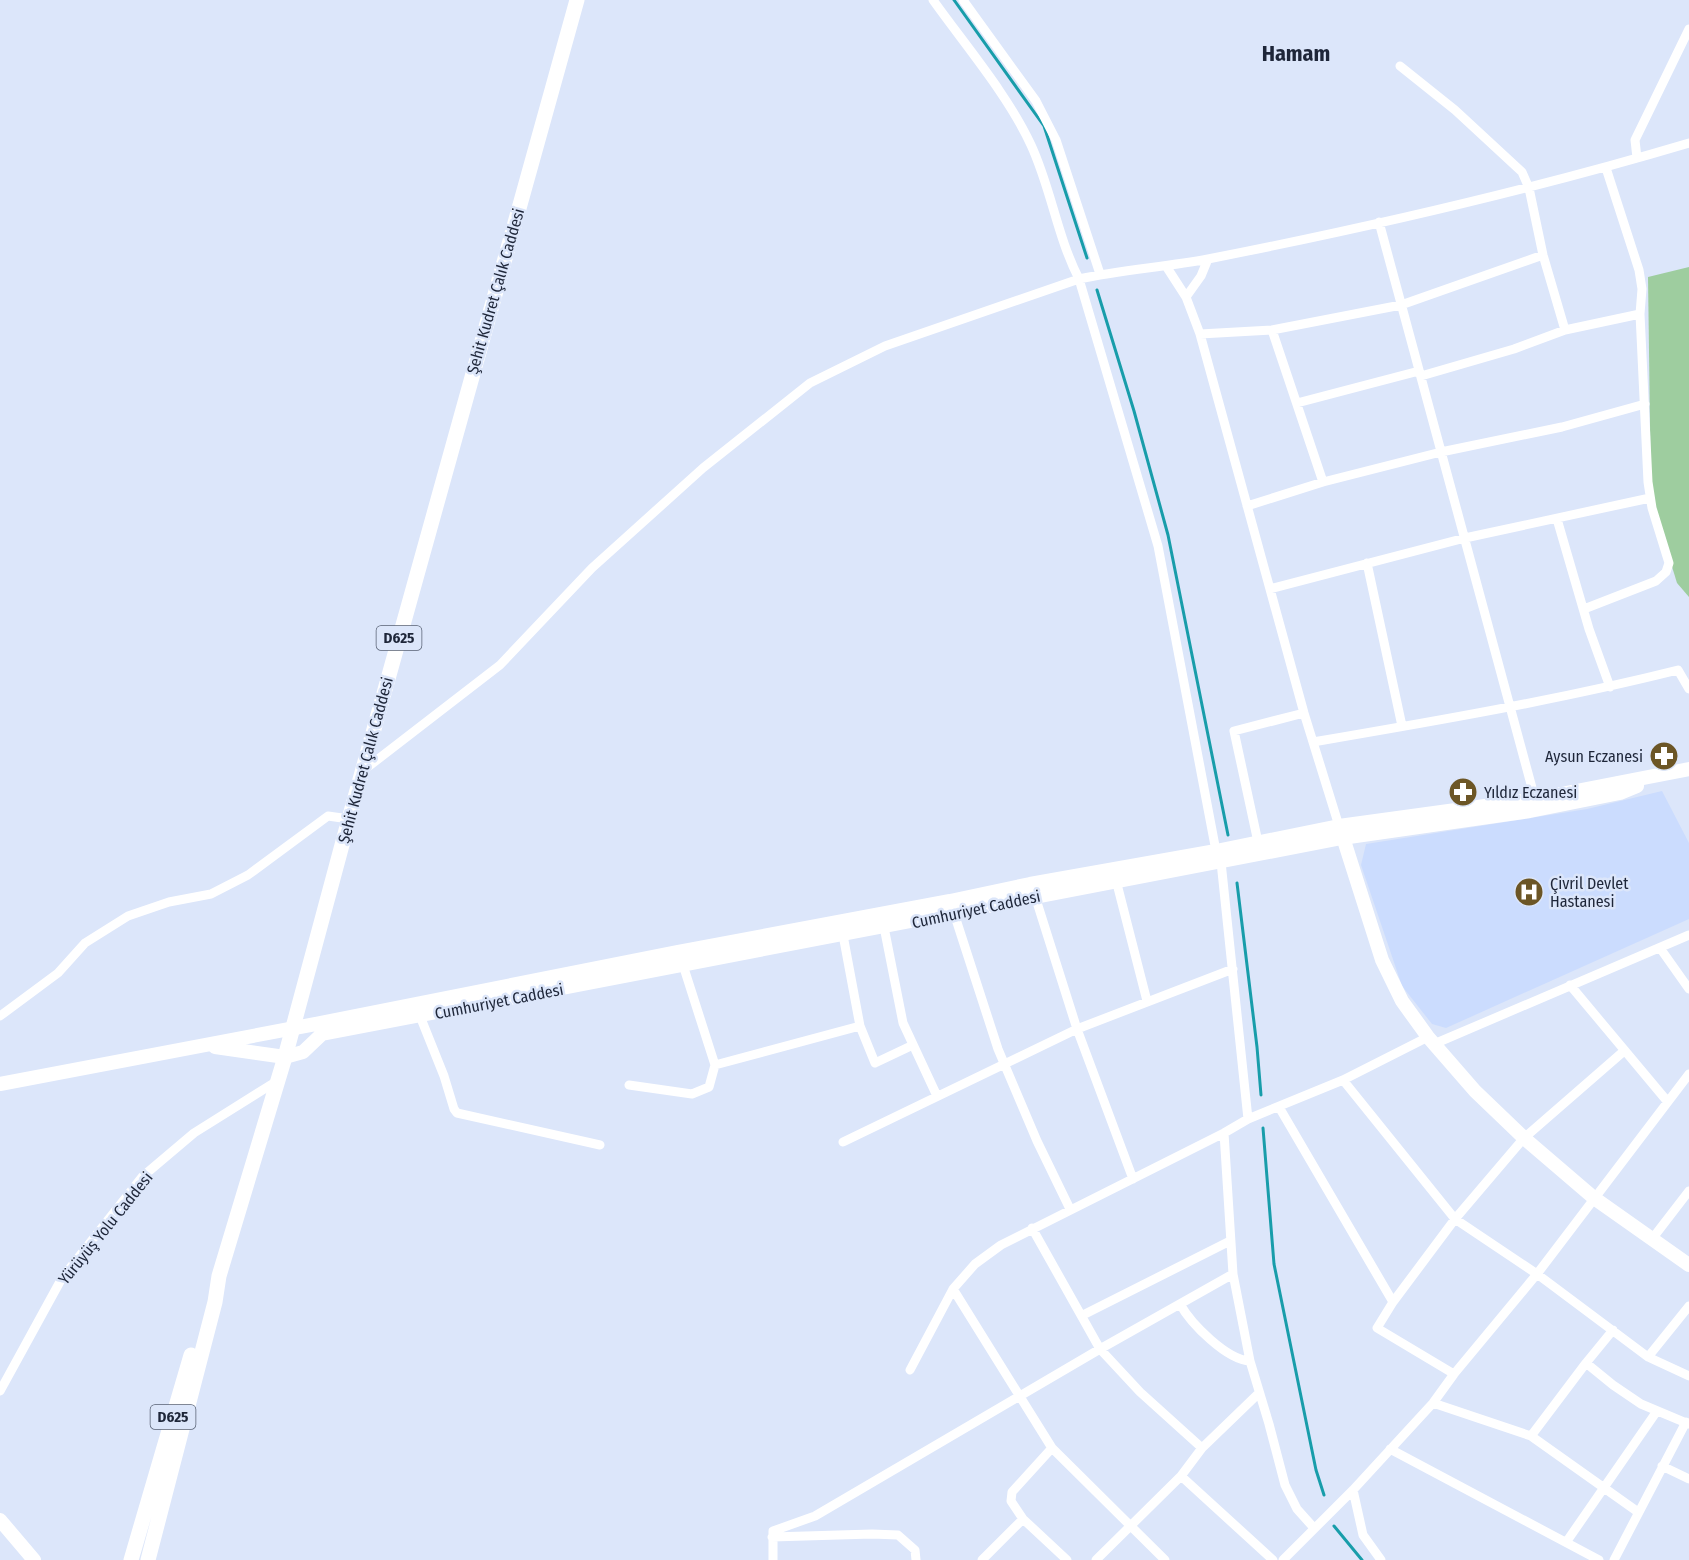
<svg xmlns="http://www.w3.org/2000/svg" width="1689" height="1560" viewBox="0 0 1689 1560" font-family="'Fira Sans Condensed',sans-serif">
  <rect width="100%" height="100%" fill="#dce6fa"/>
  <!-- built -->
  <path fill="#cbdcfe" d="M 1662,791 L 1689,843 L 1689,919 L 1446,1028 L 1432,1024 L 1402,986 L 1361,865 L 1366,844 L 1587,809 Z"/>
  <!-- green -->
  <path fill="#9ecd9f" d="M 1689,267 L 1689,597 L 1677,583 L 1651,498 L 1648,277 Z"/>
  <g fill="none" stroke-linecap="round" stroke-linejoin="round">
    <!-- stream -->
    <path stroke="#189daa" stroke-width="3" d="M 954,0 L 1044,126 L 1087,258
      M 1097,290 L 1134,411 L 1168,535 L 1228,835
      M 1237,883 L 1257,1047 L 1261,1095
      M 1263,1128 L 1274,1264 L 1316,1470 L 1324,1495
      M 1334,1526 L 1362,1560"/>
    <!-- street -->
    <path stroke="#fff" stroke-width="9" d="M 963,0 L 1036,101 L 1056,140 L 1100,274
      M 1400,66 L 1455,110 L 1522,172 L 1529,188 L 1543,255 L 1565,330
      M 1637,158 L 1635,140 L 1689,29
      M 1379,222 L 1535,799
      M 1166,266 L 1186,297 L 1200,334 L 1304,713 L 1339,826
      M 1186,297 L 1201,276 L 1208,259
      M 1272,330 L 1323,482
      M 1200,334 L 1272,330 L 1401,305 L 1543,255
      M 1421,376 L 1514,349 L 1565,330 L 1640,314
      M 1297,403 L 1419,371
      M 1247,506 L 1323,482 L 1441,452 L 1562,427 L 1645,404
      M 1557,519 L 1589,629 L 1610,687
      M 1367,563 L 1402,726
      M 1270,589 L 1465,538 L 1650,498
      M 1584,609 L 1656,581 L 1666,572 L 1669,563 L 1652,508 L 1648,482 L 1640,314 L 1642,289 L 1639,270 L 1606,168
      M 1313,742 C 1436,721 1558,700 1678,670 L 1689,689
      M 364,770 L 500,665 L 592,568 L 703,468 L 810,383 L 885,346 L 1079,279 C 1057,236 1051,188 1031,145 C 1008,95 965,45 933,0
      M 1258,842 L 1234,731 L 1304,713
      M 1216,851 L 1158,546 L 1079,279 C 1121,270 1165,267 1208,259 C 1370,227 1531,190 1689,143
      M 1221,862 L 1248,1119
      M 1116,880 L 1147,1001
      M 1035,896 L 1077,1029 L 1133,1179
      M 952,907 L 998,1049 L 1037,1141 L 1070,1209
      M 884,927 L 903,1023 L 937,1096
      M 843,935 L 860,1026 L 875,1063 L 913,1045
      M 1660,948 L 1689,989
      M 1570,985 L 1667,1101
      M 0,1016 L 58,973 L 85,943 L 128,916 L 169,902 L 211,894 L 248,875 L 328,816 L 349,819
      M 420,1016 L 444,1076 L 454,1109 L 457,1113 L 600,1145
      M 1434,1044 L 1689,935
      M 715,1065 L 860,1026
      M 1343,1080 L 1455,1219 L 1537,1274 L 1648,1357 L 1689,1376
      M 629,1085 L 692,1094 L 709,1087 L 715,1065 L 683,965
      M 1279,1107 L 1393,1302
      M 1224,1133 L 1233,1274 L 1250,1361 L 1269,1424 L 1285,1485 L 1297,1509 L 1314,1528
      M 843,1142 L 1077,1029 L 1233,969
      M 1032,1228 L 1100,1349 L 1140,1392 L 1202,1448
      M 1652,1239 L 1689,1191
      M 1180,1304 C 1191,1324 1227,1360 1250,1361
      M 1083,1315 L 1230,1241
      M 1648,1357 L 1689,1306
      M 1586,1363 L 1613,1385 L 1641,1404 L 1689,1424
      M 910,1370 L 953,1289
      M 1454,1374 L 1377,1328 L 1393,1302 L 1455,1219 L 1524,1138 L 1624,1051
      M 0,1391 L 62,1278 L 142,1177 L 194,1133 L 277,1081
      M 1433,1403 L 1531,1436 L 1638,1512
      M 1531,1436 L 1586,1363 L 1613,1330
      M 1052,1448 L 1012,1492 L 1011,1501 L 1023,1519 L 1067,1560
      M 1390,1449 L 1599,1560
      M 1662,1466 L 1689,1479
      M 1181,1476 L 1273,1560
      M 1353,1490 L 1363,1535 L 1381,1560
      M 772,1537 L 872,1534 L 898,1535 L 915,1550 L 916,1560
      M 1567,1541 L 1657,1411
      M 773,1560 L 773,1531 L 815,1516 L 1100,1349 L 1233,1274
      M 982,1560 L 1023,1519
      M 1096,1560 L 1181,1476 L 1202,1448 L 1259,1393
      M 1165,1560 L 1052,1448 L 953,1289 L 975,1264 L 1001,1245 L 1224,1133 L 1248,1119 L 1343,1080 L 1428,1037
      M 1283,1560 L 1353,1490 L 1433,1403 L 1454,1374 L 1537,1274 L 1689,1074
      M 1614,1560 L 1686,1422"/>
    <!-- secondary -->
    <path stroke="#fff" stroke-width="14" d="M 1341,831 L 1382,960 L 1402,1001 L 1428,1037 L 1475,1091 L 1524,1138 L 1594,1198 L 1689,1265
      M 215,1047 L 285,1057 L 303,1052 L 322,1034 L 1342,838 L 1530,811 L 1620,793 L 1637,786
      M 0,1084 L 321,1023 L 677,952 L 950,901 L 1030,884 L 1216,851 L 1339,826 L 1535,799 L 1689,769
      M 0,1520 L 34,1560"/>
    <!-- primary -->
    <path stroke="#fff" stroke-width="15" d="M 131,1560 L 191,1355
      M 148,1560 L 215,1302 L 219,1276 L 285,1057 L 349,819 L 577,0"/>
  </g>
  <!-- icons -->
  <defs>
    <g id="pharmacy-disc" transform="scale(1.5)"><circle r="9.5" fill="#6c5626" stroke="#dce6fa"/><path d="M-2-6h4v4h4v4h-4v4h-4v-4h-4v-4h4Z" fill="#fff"/></g>
    <g id="hospital-disc" transform="scale(1.5)"><circle r="9.5" fill="#6c5626" stroke="#dce6fa"/><path d="M-5-5h3v3.5h4V-5h3V5h-3V1.5h-4V5h-3Z" fill="#fff"/></g>
  </defs>
  <g fill-rule="evenodd">
    <use href="#pharmacy-disc" x="1664" y="756"/>
    <use href="#pharmacy-disc" x="1463" y="792"/>
    <use href="#hospital-disc" x="1529" y="892"/>
  </g>
  <g text-anchor="middle" stroke-width="5" stroke-linejoin="round" paint-order="stroke">
    <!-- shield labels -->
    <g fill="#dce6fa" stroke="#576073" stroke-width="1.5">
      <rect x="376.5" y="626" width="45" height="24" rx="4.5"/>
      <rect x="150.5" y="1405" width="45" height="24" rx="4.5"/>
    </g>
    <g font-size="15" font-weight="bold" fill="#1e2639">
      <text x="399" y="643">D625</text>
      <text x="173" y="1422">D625</text>
    </g>
    <!-- street labels -->
    <g font-size="16" fill="#1e2639" stroke="#dce6fa">
      <text transform="translate(495 291) rotate(-74)" y="6">Şehit Kudret Çalık Caddesi</text>
      <text transform="translate(365 760) rotate(-75)" y="6">Şehit Kudret Çalık Caddesi</text>
      <text transform="translate(976 909) rotate(-12)" y="6">Cumhuriyet Caddesi</text>
      <text transform="translate(499 1001) rotate(-11)" y="6">Cumhuriyet Caddesi</text>
      <text transform="translate(105 1228) rotate(-51)" y="6">Yürüyüş Yolu Caddesi</text>
    </g>
    <!-- poi labels -->
    <g font-size="16" fill="#1e2639" stroke="#dce6fa" text-anchor="start">
      <text x="1643" y="762" text-anchor="end">Aysun Eczanesi</text>
      <text x="1484" y="798">Yıldız Eczanesi</text>
      <text x="1550" y="889">Çivril Devlet<tspan x="1550" dy="18">Hastanesi</tspan></text>
    </g>
    <!-- district labels -->
    <g font-size="22" font-weight="bold" fill="#1e2639" stroke="#dce6fa">
      <text x="1296" y="61">Hamam</text>
    </g>
  </g>
</svg>
